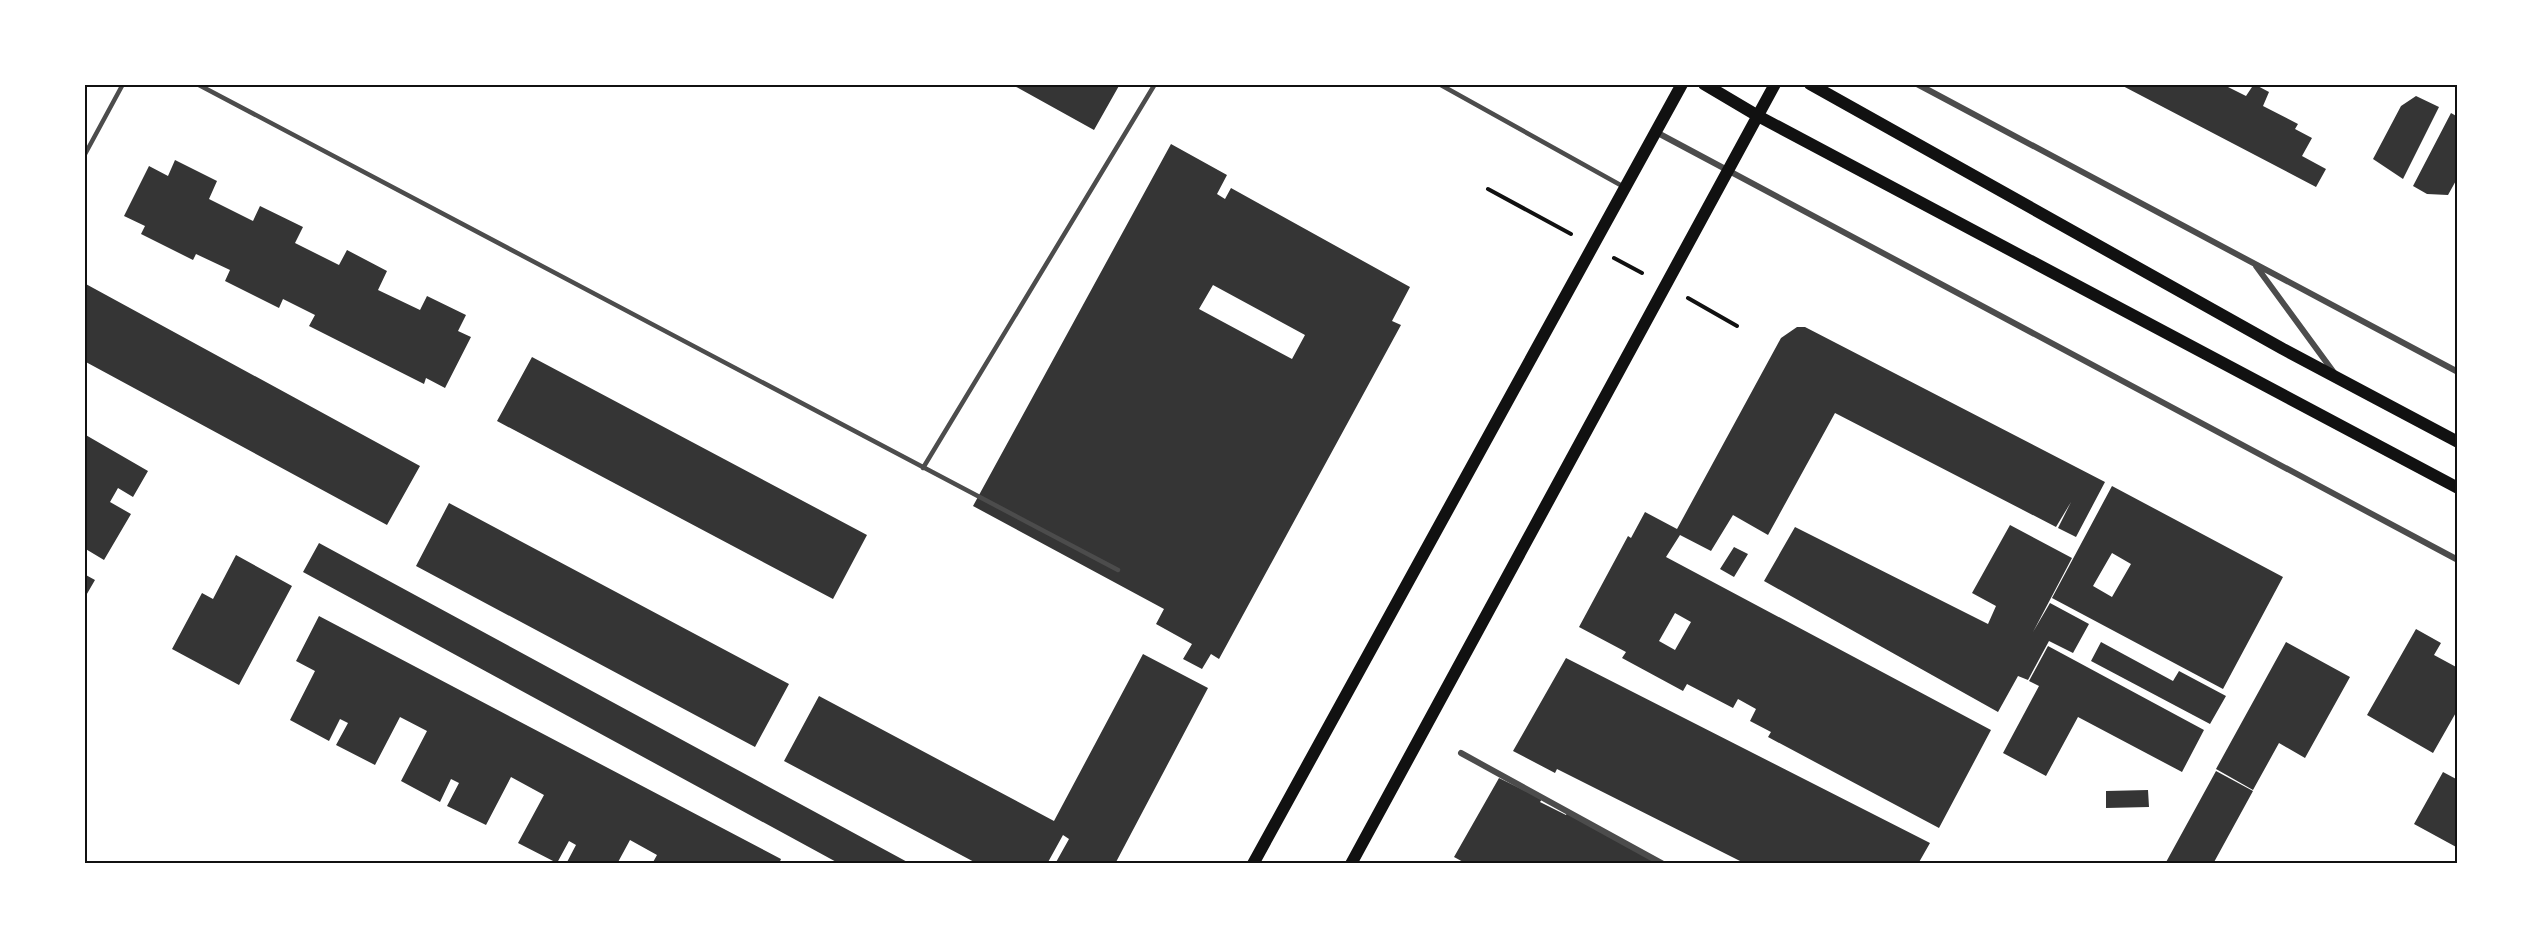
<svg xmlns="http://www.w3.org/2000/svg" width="2542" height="948" viewBox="0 0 2542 948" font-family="Signika,sans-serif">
  <rect width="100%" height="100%" fill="#fff"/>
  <!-- building -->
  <path fill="#353535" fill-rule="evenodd" d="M 1011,84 L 1120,84 L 1094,130 Z
    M 2119,84 L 2222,84 L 2246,96 L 2254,84 L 2269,92 L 2263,106 L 2298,124 L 2295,129 L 2312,138 L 2302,156 L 2326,169 L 2316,187 Z
    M 2416,96 L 2439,107 L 2403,179 L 2373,159 L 2401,106 Z
    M 2451,113 L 2458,117 L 2458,177 L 2448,195 L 2427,194 L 2413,186 Z
    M 1171,144 L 1227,175 L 1217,194 L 1225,199 L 1231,188 L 1410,287 L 1392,321 L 1401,325 L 1219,659 L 1211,654 L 1202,669 L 1183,659 L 1192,644 L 1156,624 L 1164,609 L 973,506 ZM 1213,285 L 1305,335 L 1292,359 L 1199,309 Z
    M 175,160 L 217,181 L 209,199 L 253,221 L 260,206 L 303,227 L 295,243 L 339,265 L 347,250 L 387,271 L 378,290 L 420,310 L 427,296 L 466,315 L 458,331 L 471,337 L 445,388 L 426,378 L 424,384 L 309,326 L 315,315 L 283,299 L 279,308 L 225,281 L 230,270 L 196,254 L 193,260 L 141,234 L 145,226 L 124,216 L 149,166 L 168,176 Z
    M 84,283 L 420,466 L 387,525 L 84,361 Z
    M 1797,327 L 1805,327 L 2105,482 L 2076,537 L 2058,528 L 2071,502 L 2056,527 L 1835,413 L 1768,535 L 1733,515 L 1711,551 L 1680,535 L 1666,557 L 1991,730 L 1939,828 L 1768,737 L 1771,732 L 1750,721 L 1756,709 L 1738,699 L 1733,708 L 1687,684 L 1683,691 L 1622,658 L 1626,652 L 1579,627 L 1628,536 L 1631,538 L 1645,512 L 1677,529 L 1781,338 ZM 1675,613 L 1691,622 L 1675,650 L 1659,641 Z
    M 532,357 L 867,535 L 833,599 L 497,421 Z
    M 84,434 L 148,471 L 133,497 L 118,488 L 110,502 L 131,514 L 104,560 L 84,548 Z
    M 2112,486 L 2283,577 L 2223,689 L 2052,598 ZM 2112,553 L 2131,564 L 2112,597 L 2093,586 Z
    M 449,503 L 789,684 L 755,747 L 416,566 Z
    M 2010,525 L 2072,558 L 2033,632 L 2050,603 L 2089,624 L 2073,653 L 2049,641 L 2028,680 L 2018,676 L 1998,712 L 1764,581 L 1795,527 L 1988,624 L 1996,606 L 1972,593 Z
    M 319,543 L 911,864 L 840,864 L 303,572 Z
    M 1734,547 L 1748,554 L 1734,577 L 1720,569 Z
    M 236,555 L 292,586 L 239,685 L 172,649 L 202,593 L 213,599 Z
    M 84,574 L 95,580 L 84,599 Z
    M 319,616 L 781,859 L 779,864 L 652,864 L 657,855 L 630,840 L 617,864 L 566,864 L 576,845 L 569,841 L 557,863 L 518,843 L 544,795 L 511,777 L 486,825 L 447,806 L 459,783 L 451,779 L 440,802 L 401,781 L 427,731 L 400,717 L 375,765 L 336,745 L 348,723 L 340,719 L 329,741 L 290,720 L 315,671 L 296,661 Z
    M 2416,629 L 2441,643 L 2434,655 L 2458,668 L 2458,709 L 2433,753 L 2367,715 Z
    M 2101,642 L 2173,681 L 2179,671 L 2226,696 L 2210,724 L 2091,661 Z
    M 2286,642 L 2350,677 L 2305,758 L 2279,743 L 2253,790 L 2216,769 Z
    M 2048,646 L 2204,730 L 2182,772 L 2078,717 L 2046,776 L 2003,753 L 2039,686 L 2029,681 Z
    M 1143,654 L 1208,688 L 1115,864 L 1055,864 L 1069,839 L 1063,835 L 1047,864 L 978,864 L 784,761 L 819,696 L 1054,821 Z
    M 1566,658 L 1930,843 L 1918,864 L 1746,864 L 1557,769 L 1555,773 L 1513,751 Z
    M 2216,771 L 2253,791 L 2213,864 L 2165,864 Z
    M 2443,772 L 2458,780 L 2458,848 L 2414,824 Z
    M 1499,778 L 1542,799 L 1540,802 L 1566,815 L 1567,813 L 1663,864 L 1467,864 L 1454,857 Z
    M 2148,790 L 2149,807 L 2106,808 L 2106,791 Z"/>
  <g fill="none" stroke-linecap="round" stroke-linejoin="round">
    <!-- path -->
    <path stroke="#111" stroke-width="4" d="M 1488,189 L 1571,234
      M 1614,258 L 1642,273
      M 1688,298 L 1737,326"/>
    <!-- service -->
    <path stroke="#4c4c4c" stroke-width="4.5" d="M 197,84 L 1118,570
      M 1439,84 L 1624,187
      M 84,156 L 123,84
      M 923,468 L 1155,84"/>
    <!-- minor -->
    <path stroke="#4c4c4c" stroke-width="6" d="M 1917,84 L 2458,372
      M 1656,132 L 2458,560
      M 2256,266 L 2335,374
      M 1461,753 L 1663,864"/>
    <!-- secondary -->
    <path stroke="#111" stroke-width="12" d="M 1704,84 L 1758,116 L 2458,488
      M 1810,84 L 2283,349 L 2458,442
      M 1253,864 L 1682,84
      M 1351,864 L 1775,84"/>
  </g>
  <!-- border -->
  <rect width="2542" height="948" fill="none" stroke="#ffffff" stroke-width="171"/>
  <rect x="86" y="86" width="2370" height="776" fill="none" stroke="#111" stroke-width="2"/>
</svg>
